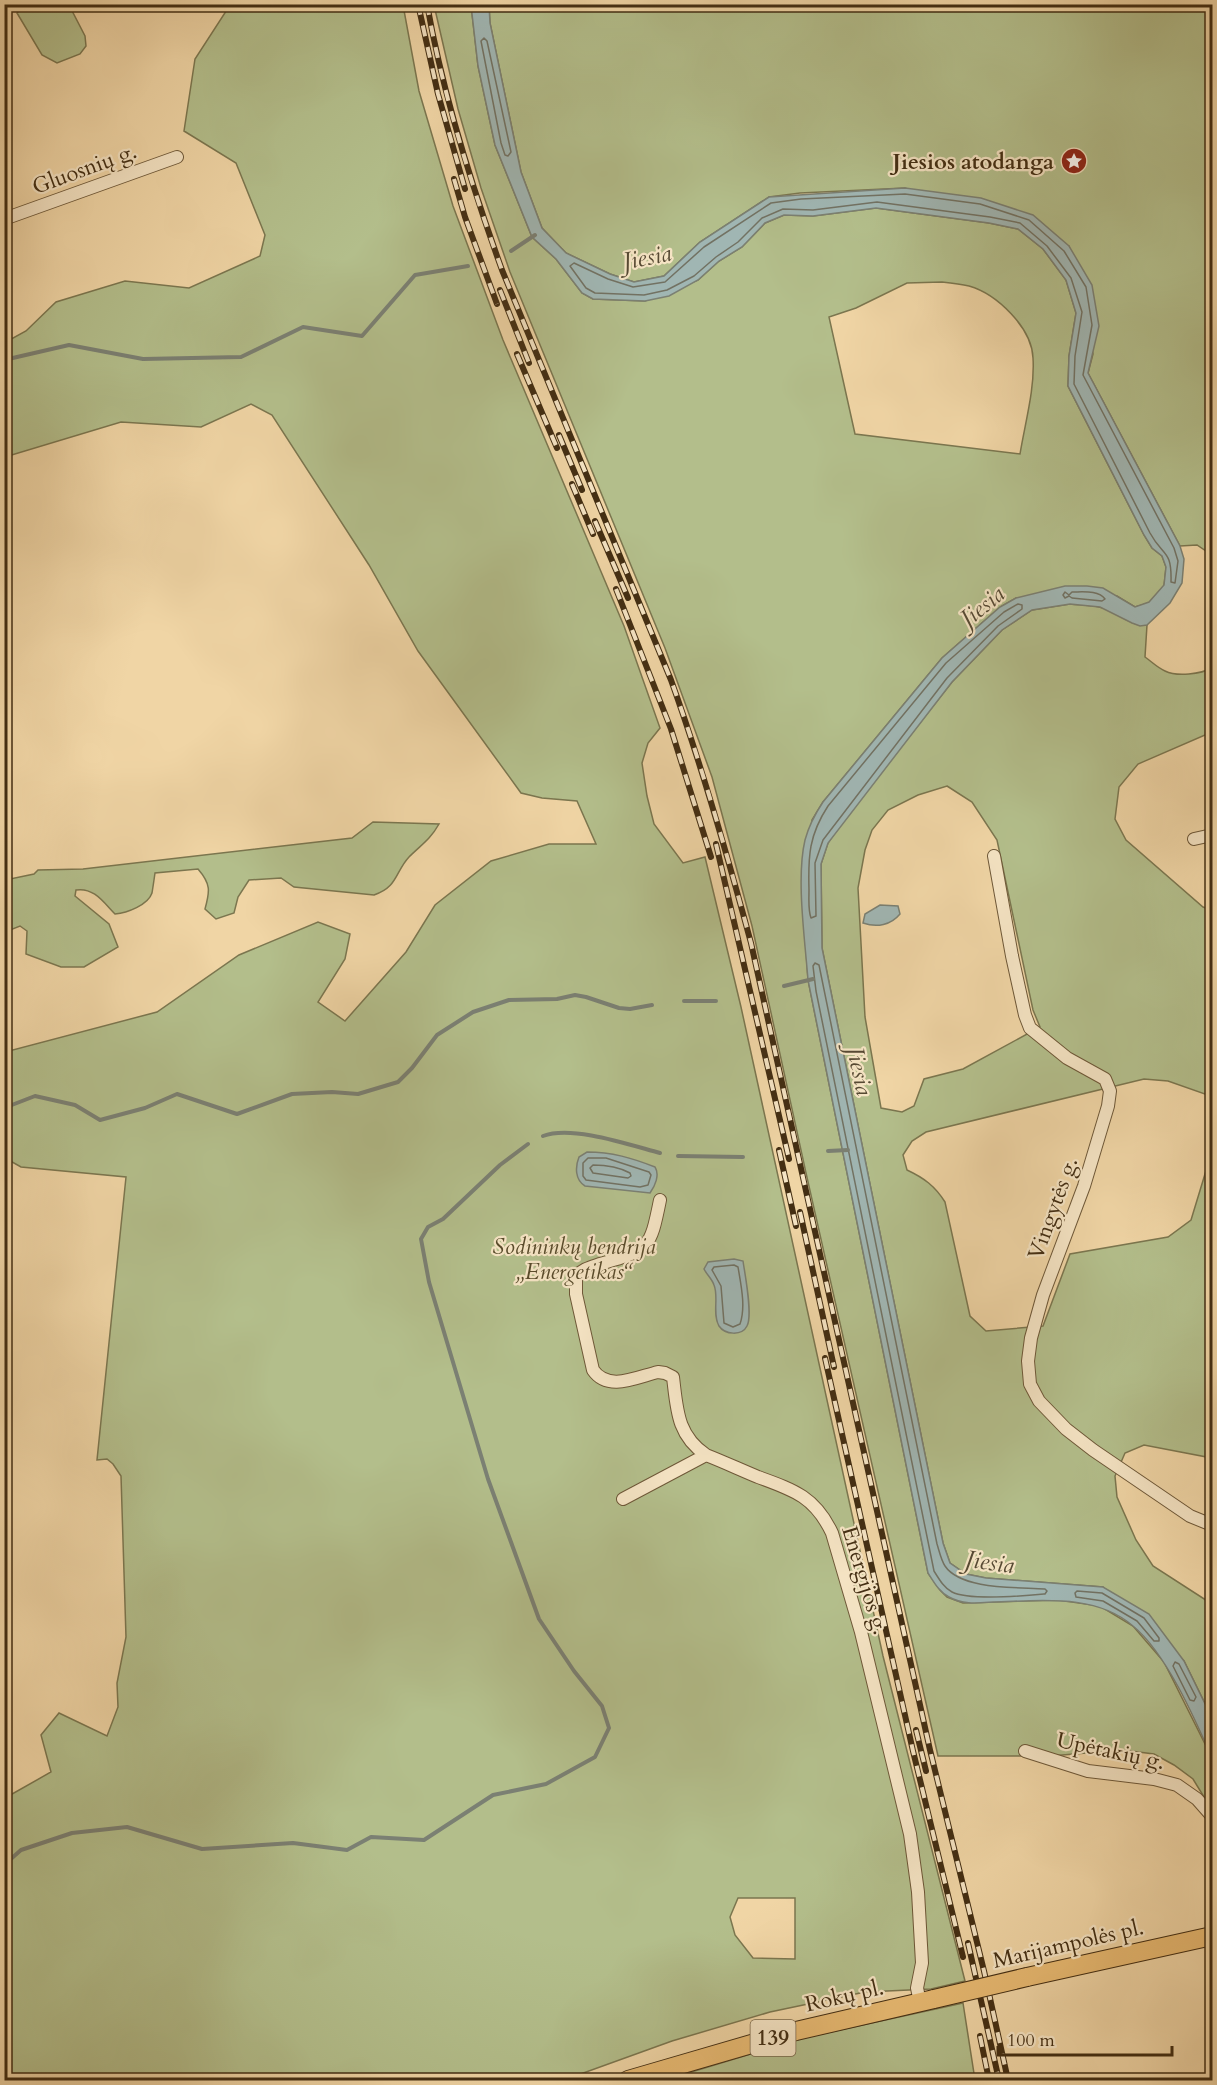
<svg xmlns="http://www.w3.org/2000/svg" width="1217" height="2085" viewBox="0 0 1217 2085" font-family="Cardo,serif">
  <rect width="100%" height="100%" fill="#f0d5a5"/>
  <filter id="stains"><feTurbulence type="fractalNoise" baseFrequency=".00333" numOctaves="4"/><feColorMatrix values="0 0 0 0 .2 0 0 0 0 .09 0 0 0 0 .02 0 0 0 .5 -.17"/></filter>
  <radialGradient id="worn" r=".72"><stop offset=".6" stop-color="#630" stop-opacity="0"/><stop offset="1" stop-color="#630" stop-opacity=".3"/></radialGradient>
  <!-- green -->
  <path fill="#b3be8b" stroke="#7b764f" stroke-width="1.5" fill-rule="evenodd" d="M 24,5 L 69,5 L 85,36 L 86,46 L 80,54 L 57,63 L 42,55 L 17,13 Z
    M 230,5 L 403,5 L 419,91 L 453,206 L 503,340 L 624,626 L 660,728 L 648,743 L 642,763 L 647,796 L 654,824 L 683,863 L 705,857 L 741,1007 L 883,1656 L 965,1981 L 931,1989 L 865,1992 L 770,2012 L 672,2041 L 564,2080 L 5,2080 L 5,1798 L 51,1772 L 41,1735 L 59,1713 L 107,1736 L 118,1707 L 117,1683 L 126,1637 L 121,1476 L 113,1464 L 107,1459 L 97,1460 L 126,1177 L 21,1167 L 5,1158 L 5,1052 L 157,1012 L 239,955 L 318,922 L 350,934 L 345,959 L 318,1002 L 345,1021 L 406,952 L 435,905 L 491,861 L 549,844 L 596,844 L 577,801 L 542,798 L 521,793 L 418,651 L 369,565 L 272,415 L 251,404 L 201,427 L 121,422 L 5,457 L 4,343 L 26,331 L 56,302 L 125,281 L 189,288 L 260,256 L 265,235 L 236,163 L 184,131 L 195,59 ZM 738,1898 L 795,1898 L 795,1959 L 753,1958 L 735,1935 L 730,1917 Z
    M 434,5 L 471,5 L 478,66 L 495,145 L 532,237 L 556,259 L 582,293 L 593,299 L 645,301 L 698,280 L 719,261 L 742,247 L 765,223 L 784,215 L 813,216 L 876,208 L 989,223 L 1018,229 L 1043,249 L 1066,280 L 1076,313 L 1069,356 L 1068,386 L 1144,535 L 1152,548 L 1162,556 L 1166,567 L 1164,586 L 1149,603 L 1135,607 L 1117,596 L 1016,598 L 1000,607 L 942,658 L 823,802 L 812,820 L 803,906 L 808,980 L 928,1573 L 940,1590 L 947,1597 L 963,1603 L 1058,1600 L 1100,1606 L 1133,1626 L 1164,1662 L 1212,1758 L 1212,1810 L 1193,1779 L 1174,1765 L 1154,1754 L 1123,1750 L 1050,1756 L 938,1756 L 806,1173 L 752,926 L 712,777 L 665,648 L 510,272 L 481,188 L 458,109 ZM 942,282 C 951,283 960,284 969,286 C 997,294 1032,328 1033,358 C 1035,389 1025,423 1020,454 L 855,434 L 829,317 L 856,308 L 907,283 Z
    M 489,5 L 1212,5 L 1212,555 L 1197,545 L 1180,546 L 1088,373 L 1093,354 L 1069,246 L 905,188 L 800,193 L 769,197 L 700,242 L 664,276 L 634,282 L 610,274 L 566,253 L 542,228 L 521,172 L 490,23 Z
    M 1070,604 C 1079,605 1089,605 1099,607 C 1116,610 1129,627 1147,625 L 1145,657 C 1152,662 1158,668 1165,671 C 1177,677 1201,674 1212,668 L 1212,732 L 1138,764 L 1119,787 L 1115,819 L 1126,840 L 1203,907 L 1212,910 L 1212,1103 L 1208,1095 L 1168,1081 L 1144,1079 L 926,1132 L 912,1141 L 903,1155 L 907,1170 C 924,1178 935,1186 945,1202 L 970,1316 L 986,1331 L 1043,1326 L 1070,1254 L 1168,1237 L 1191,1220 L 1212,1151 L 1212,1458 L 1144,1445 L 1125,1453 L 1115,1476 L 1117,1497 L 1136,1540 L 1153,1566 L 1212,1604 L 1212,1718 L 1184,1661 L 1103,1587 L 986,1578 L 966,1574 L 950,1563 L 943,1543 L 822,948 L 821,864 L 828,843 L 842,822 L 952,682 L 1002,630 L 1032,610 ZM 947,786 L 972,802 L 997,840 L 1033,1010 L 1040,1027 L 963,1069 L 924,1079 L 914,1106 L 902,1112 L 881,1108 L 865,1017 L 858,888 L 865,850 L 872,830 L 888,810 L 918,795 Z
    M 373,822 L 439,824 C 430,840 421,845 409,857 C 395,872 398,887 374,895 L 294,887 L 281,878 L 249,880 L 238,897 L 234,913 L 216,919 L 205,909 C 210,891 211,884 198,869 L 155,873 C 154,880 153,887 152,893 C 148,905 127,913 115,914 C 104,903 94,887 76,890 L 75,896 L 109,924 L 118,947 L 84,967 L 61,967 L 26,954 L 27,931 L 20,926 L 5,932 L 5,880 L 34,874 L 38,870 L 83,869 L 352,838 Z
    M 963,2003 L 975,2080 L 665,2080 L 803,2038 Z"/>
  <!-- water -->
  <path fill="#a0b6b3" stroke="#7b8073" stroke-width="1.5" d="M 471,5 L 489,5 L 490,23 L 521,172 L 542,228 L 566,253 L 610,274 L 634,282 L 664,276 L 700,242 L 769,197 L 905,188 L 981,198 L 1033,215 L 1069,246 L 1092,285 L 1099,326 L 1088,373 L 1180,546 L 1184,559 L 1182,583 L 1170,603 L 1147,625 L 1140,626 L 1132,623 L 1100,607 L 1070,604 L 1032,610 L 1002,630 L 952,682 L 828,843 L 821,864 L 822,948 L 943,1543 L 950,1563 L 966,1574 L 986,1578 L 1103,1587 L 1149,1614 L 1184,1661 L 1212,1718 L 1212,1758 C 1195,1719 1166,1653 1133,1626 C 1095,1593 1040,1601 993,1602 C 978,1603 963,1605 949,1597 C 939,1592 934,1582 928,1573 L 808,980 C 805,940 796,878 805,840 C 809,825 815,814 823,802 L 942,658 L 1000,607 L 1016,598 L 1065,586 L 1087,586 L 1103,588 L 1135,607 L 1149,602 L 1164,585 L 1166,567 L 1162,556 L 1152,548 L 1144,535 L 1068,386 L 1069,356 L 1076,313 L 1066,280 L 1043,249 L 1018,229 L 989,223 L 876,208 L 813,216 L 784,215 L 765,223 L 742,247 L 719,261 L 698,280 L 669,296 L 645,301 L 593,299 L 582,293 L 556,259 L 532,237 L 495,145 L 478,66 Z
    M 880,905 L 898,906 L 900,914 C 891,925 877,928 863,923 L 865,914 Z
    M 587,1152 C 612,1152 632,1158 655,1167 C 660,1175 655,1186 650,1193 L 585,1186 C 575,1180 575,1167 579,1157 Z
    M 734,1259 L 743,1261 C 745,1275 753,1315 747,1326 C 742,1336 725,1335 719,1326 C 712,1314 719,1297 714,1285 C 712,1279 707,1275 704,1269 L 708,1262 Z"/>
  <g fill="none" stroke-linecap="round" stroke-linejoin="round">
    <!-- shore -->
    <path stroke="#727263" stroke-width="1.5" d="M 484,38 L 487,41 L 511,152 L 508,156 L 505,155 L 501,143 L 481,41 Z
      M 905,194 L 980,204 L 1029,220 L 1064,251 L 1086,287 L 1092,325 L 1083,375 L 1174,548 L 1178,561 L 1175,583 L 1171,582 C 1172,549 1163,557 1150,533 L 1074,384 L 1075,356 L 1082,312 L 1071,278 L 1047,246 L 1020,223 L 990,217 L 877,202 L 813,210 L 783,209 L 762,218 L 738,242 L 716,257 L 694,276 L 667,290 L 644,295 L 595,293 L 586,288 L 570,266 L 574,263 L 608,279 L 633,287 L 665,282 L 704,247 L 771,203 L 801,199 Z
      M 1065,592 L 1069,595 L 1072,592 C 1083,592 1099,590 1105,599 L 1102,601 L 1072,598 L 1069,596 L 1065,598 L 1063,595 Z
      M 1018,604 L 1022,605 L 1022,609 L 998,626 L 947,678 L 823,840 L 815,863 L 816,916 L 811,918 C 808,910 809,900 809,890 C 808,856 809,835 828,806 L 946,663 L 1004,612 Z
      M 815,963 L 819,965 L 937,1544 C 939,1550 941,1560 945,1566 C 961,1590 1018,1587 1045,1589 L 1047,1591 L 1045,1594 C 1023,1596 970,1601 952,1592 C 944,1588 939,1579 934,1571 L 816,991 L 813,966 Z
      M 588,1158 L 606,1158 L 649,1172 L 651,1175 L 648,1185 L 640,1187 L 586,1180 L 583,1176 L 583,1163 Z
      M 593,1165 C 606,1165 619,1167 630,1173 L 631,1176 L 628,1178 L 593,1173 L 590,1168 Z
      M 734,1265 L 738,1267 C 741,1285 746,1307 740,1324 L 733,1327 L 724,1323 L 721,1286 L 712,1270 L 714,1267 Z
      M 1077,1591 L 1102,1593 L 1144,1618 L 1159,1638 L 1159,1641 L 1154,1641 L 1137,1621 L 1103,1601 L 1076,1597 L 1075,1593 Z
      M 1175,1662 L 1179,1664 L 1196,1697 L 1194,1701 L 1190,1700 L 1173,1666 Z"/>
    <!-- stream -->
    <path stroke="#7b8073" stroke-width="4" d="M 511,251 L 535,235
      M 4,360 L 69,345 L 143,359 L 241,357 L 303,327 L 362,336 L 415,275 L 468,266
      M 784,986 L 813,979
      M 684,1001 L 716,1001
      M 4,1108 L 35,1096 L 75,1105 L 100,1120 L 145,1108 L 177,1094 L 237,1114 L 292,1094 L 332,1092 L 358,1094 L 398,1082 L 412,1068 L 437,1035 L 473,1012 L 509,1000 L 557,999 L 575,995 L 586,997 L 619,1008 L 630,1009 L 652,1005
      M 543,1136 C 572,1125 630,1145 660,1153
      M 828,1151 L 848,1150
      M 678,1156 L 743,1157
      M 4,1865 L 21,1850 L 72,1833 L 127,1827 L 202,1849 L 293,1843 L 347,1850 L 371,1837 L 424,1840 L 493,1795 L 546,1784 L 595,1757 L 609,1728 L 602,1706 L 574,1671 L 539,1619 L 488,1479 L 429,1282 L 421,1239 L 428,1227 L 443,1219 L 500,1165 L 528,1144"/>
    <!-- street casing -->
    <g stroke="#6e5838" stroke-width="14">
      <path id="street" d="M 4,219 L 177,157
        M 1194,839 L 1212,835
        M 994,856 L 1012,956 L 1025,1015 L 1030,1028 L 1067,1058 L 1105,1079 L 1110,1091 L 1108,1106 L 1084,1186 L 1043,1295 L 1031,1338 L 1028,1361 L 1030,1384 L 1039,1401 L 1066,1429 L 1093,1450 L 1190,1516 L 1212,1525
        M 660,1200 C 650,1250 649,1250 600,1264 C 591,1267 582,1269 576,1277 L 576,1294 L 593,1370 C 608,1392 637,1377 658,1372 L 665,1373 L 673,1377 C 677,1410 677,1435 706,1455 C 724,1462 741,1470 758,1477 C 794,1490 815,1497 832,1533 L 861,1632 L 910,1834 L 918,1892 L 922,1963 L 917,1988 L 920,2002
        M 623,1499 L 706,1455
        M 1025,1751 L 1088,1771 L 1154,1779 L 1177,1785 L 1197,1799 L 1212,1816"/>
    </g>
    <!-- primary casing -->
    <g stroke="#432e13" stroke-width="20">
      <path id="primary" d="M 1027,1977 L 1212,1936
        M 628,2080 L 796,2031 L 934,1999"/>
    </g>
    <!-- street -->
    <use href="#street" stroke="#f5e4c4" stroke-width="12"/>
    <!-- primary -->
    <use href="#primary" stroke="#e8ba72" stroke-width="18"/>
    <!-- rail casing -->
    <g stroke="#432e13" stroke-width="6">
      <path id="rail" d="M 418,4 L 438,94 L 465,189
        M 427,4 C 443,95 471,184 502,270 L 671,680 C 702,766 727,854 751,943 L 930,1750 L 984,1971 L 1008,2080
        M 454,179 L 465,217 L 497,304
        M 500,290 L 529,363
        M 517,354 L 557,448
        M 559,435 L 582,490
        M 572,484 L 593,534
        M 595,521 L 628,598
        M 616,589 L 671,729 L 711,857
        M 716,844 L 789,1159
        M 779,1150 L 796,1226
        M 800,1212 L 834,1367
        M 825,1358 L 913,1751 L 963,1957
        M 916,1730 L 926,1771
        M 968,1943 L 999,2080
        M 980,2036 L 989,2080"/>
    </g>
    <!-- rail -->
    <use href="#rail" stroke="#f5e4c4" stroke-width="4" stroke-dasharray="11" stroke-linecap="butt"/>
    <!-- primary-bridge casing -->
    <g stroke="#432e13" stroke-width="20" stroke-linecap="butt">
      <path id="primary-bridge" d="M 934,1999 L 1027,1977"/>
    </g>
    <!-- primary-bridge -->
    <use href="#primary-bridge" stroke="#e8ba72" stroke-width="18"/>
  </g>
  <!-- icons -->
  <defs>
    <g id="sight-disc" transform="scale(1.35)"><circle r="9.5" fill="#8f2418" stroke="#f5e4c4"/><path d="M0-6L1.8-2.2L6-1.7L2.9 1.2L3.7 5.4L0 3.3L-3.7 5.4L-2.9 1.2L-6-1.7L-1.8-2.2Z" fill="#fff"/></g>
  </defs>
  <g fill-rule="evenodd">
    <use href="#sight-disc" x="1074" y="161"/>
  </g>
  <g text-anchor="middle" stroke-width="4.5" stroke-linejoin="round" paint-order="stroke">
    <!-- shield labels -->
    <rect fill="#f5e4c4" stroke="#786548" stroke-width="1.5" x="750.5" y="2020" width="45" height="36" rx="4.5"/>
    <g font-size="21" font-weight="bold" fill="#432e13">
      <text x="773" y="2045">139</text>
    </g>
    <!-- poi labels -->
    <g font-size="22" font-weight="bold" fill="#432e13" stroke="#f5e4c4" text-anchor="end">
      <text x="1054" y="169">Jiesios atodanga</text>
    </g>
    <!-- street labels -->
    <g font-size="22" fill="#432e13" stroke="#f5e4c4">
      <text transform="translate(84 168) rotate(-20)" y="8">Gluosnių g.</text>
      <text transform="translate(1052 1208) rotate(-70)" y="8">Vingytės g.</text>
      <text transform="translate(866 1580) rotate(73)" y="8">Energijos g.</text>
      <text transform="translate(1111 1750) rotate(12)" y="8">Upėtakių g.</text>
      <text transform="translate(1068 1943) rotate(-13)" y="8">Marijampolės pl.</text>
      <text transform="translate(844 1995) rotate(-13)" y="8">Rokų pl.</text>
    </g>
    <!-- park labels -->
    <g font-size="22" font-style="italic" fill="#594b2b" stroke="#f5e4c4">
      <text x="574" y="1254">Sodininkų bendrija<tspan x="574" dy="25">„Energetikas“</tspan></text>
    </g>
    <!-- water labels -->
    <g font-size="24" font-style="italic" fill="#564933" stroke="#f5e4c4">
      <text transform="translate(647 257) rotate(-11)" y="8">Jiesia</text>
      <text transform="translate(982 606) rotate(-39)" y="8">Jiesia</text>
      <text transform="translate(860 1071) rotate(78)" y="8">Jiesia</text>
      <text transform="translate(990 1562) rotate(8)" y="8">Jiesia</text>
    </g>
  </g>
  <!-- margin -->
  <rect width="1217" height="2085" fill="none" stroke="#f0d5a5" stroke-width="24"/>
  <rect x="6" y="6" width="1205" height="2073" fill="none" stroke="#432e13" stroke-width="3"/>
  <rect x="12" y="12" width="1193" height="2061" fill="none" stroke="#432e13" stroke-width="1.5"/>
  <!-- scale -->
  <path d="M998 2046v9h174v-9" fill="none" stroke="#432e13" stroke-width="3"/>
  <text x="1007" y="2046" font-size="18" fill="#432e13" stroke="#f5e4c4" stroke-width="4.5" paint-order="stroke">100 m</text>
  <rect width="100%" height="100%" filter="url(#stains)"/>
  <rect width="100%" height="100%" fill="url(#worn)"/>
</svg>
